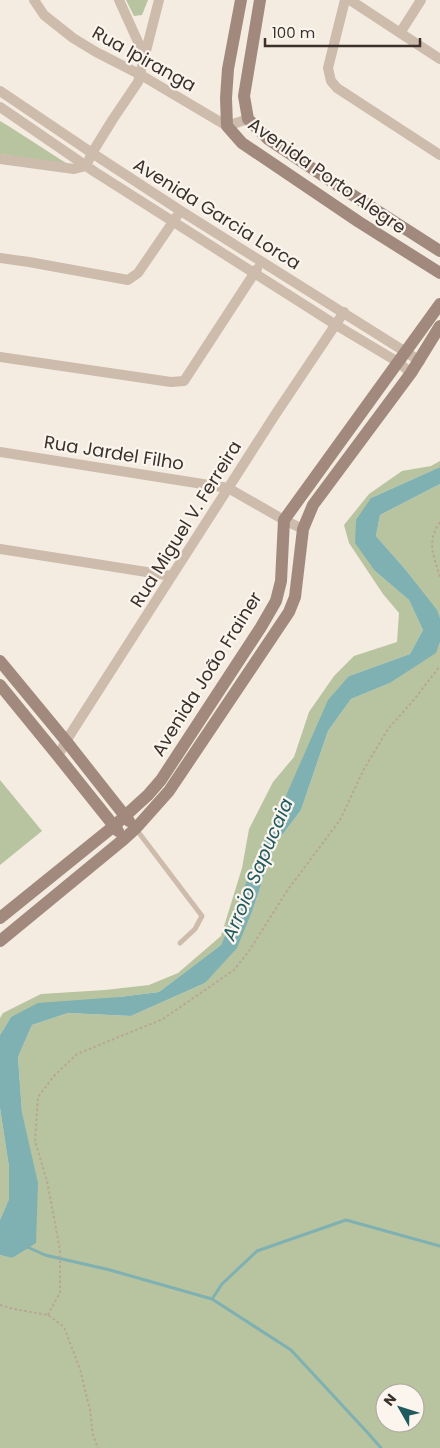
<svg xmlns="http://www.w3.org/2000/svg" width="440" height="1448" viewBox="0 0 440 1448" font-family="Poppins,sans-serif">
  <rect width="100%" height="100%" fill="#f4ebe1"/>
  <!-- green -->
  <path fill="#b8c4a0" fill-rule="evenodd" d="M 126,0 L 148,0 L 142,15 L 134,16 Z
    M 0,121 L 10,127 L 69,165 L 0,154 Z
    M 440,461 L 440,467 L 371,498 L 375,571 L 409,600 L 423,630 L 410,654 L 349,676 L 259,850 L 221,945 L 159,992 L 119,997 L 11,1017 L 0,1035 L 0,1018 L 3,1013 L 41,994 L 105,990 L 149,985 L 178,973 L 221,936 L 242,868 L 249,829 L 273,782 L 294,757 L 309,712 L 334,676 L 354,656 L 397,642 L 399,613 L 383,594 L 349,543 L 344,525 L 369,494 L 402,471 L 431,466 Z
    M 440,484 L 440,618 L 436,610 L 405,569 L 376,536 L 380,515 Z
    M 440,642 L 440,1448 L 0,1448 L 0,1255 L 13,1258 L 22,1113 L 18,1057 L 32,1025 L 68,1013 L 131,1016 L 205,983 L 253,909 L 274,846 L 301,810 L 328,731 L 351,699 L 390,683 L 435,653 ZM 385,1393 L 415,1393 L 415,1423 L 385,1423 Z
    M 0,780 L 42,831 L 0,865 Z
    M 0,1108 L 9,1167 L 9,1199 L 0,1220 Z"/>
  <!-- water -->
  <path fill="#7fb0b2" d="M 440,467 L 440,484 L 380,515 L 376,536 L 405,569 L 437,610 L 440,618 L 440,642 L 436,653 L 390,683 L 351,699 L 328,731 L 301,810 L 274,846 L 253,909 L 237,948 L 205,983 L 131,1016 L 68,1013 L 32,1025 L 18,1057 L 22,1113 L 38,1183 L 36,1243 L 12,1258 L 0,1255 L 0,1220 L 9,1199 L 9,1167 L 0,1108 L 0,1035 L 11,1017 L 38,1003 L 119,997 L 159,992 L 221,945 L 259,850 L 277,816 L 328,700 L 349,676 L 410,654 L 423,630 L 409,600 L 375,571 L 355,543 L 356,520 L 371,498 Z"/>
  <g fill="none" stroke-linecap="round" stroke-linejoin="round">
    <!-- stream -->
    <path stroke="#7fb0b2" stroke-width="3" d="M 25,1246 L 45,1255 L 110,1270 L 212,1299 L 291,1350 L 367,1432 L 381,1448
      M 212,1299 L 222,1284 L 257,1251 L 346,1220 L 440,1246"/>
    <!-- path -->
    <path stroke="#b9a596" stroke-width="2" stroke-dasharray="2.5 2.5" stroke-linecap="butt" d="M 440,522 C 426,542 434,556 440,577
      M 0,1305 L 14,1309 L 48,1315 L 64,1327 L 80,1369 L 90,1410 L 93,1435 L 98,1448
      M 48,1315 L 60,1292 L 60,1250 L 47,1181 L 35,1141 L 38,1097 L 54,1076 L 77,1054 L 163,1019 L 234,970 L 249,951 L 287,891 L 340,820 L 364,769 L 388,729 L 412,702 L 440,666"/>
    <!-- lane -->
    <path stroke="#cdbbac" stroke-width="5" d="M 136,829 L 202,916 L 195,929 L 180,943"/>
    <!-- street -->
    <path stroke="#cdbbac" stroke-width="10" d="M 34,0 L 44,15 L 73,38 L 96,52 L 141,75 L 227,126 L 248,119
      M 119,0 L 144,55
      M 345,0 L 328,68 L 331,81 L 337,88 L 440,155
      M 350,0 L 440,59
      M 400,33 L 421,0
      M 0,91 L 92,153 L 181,211 L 420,361
      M 0,107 L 95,172 L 336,325 L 398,362 L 411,373
      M 0,159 L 74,169 L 86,166 L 92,153 L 113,119 L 138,82 L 159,0
      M 0,258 L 29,262 L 128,280 L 138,273 L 177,216
      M 0,357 L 171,382 L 184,381 L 257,269
      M 0,452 L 228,488 L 284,520 L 303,529
      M 0,549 L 172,576
      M 58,756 L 66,741 L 275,415 L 344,312"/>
    <!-- secondary -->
    <path stroke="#a18a7d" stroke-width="12" d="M 241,0 L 228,69 L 226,98 L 227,126 L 242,143 L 359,222 L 440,273
      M 260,0 L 244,96 L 248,119 L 268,139 L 340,187 L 440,251
      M 0,661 L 66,741 L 129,821
      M 0,685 L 58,756 L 118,831
      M 0,918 L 114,826 L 148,795 L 161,780 L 261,627 L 276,601 L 281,581 L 284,520 L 440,304
      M 0,941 L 124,839 L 136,828 L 169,791 L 289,612 L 295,597 L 303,529 L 313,505 L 411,373 L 440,326"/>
  </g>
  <g text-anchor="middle" stroke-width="4.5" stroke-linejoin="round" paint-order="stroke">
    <!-- street labels -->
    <g font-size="18" fill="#3b302b" stroke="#fbf5ee">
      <text transform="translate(144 59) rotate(29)" y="6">Rua Ipiranga</text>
      <text transform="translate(327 176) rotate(35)" y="6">Avenida Porto Alegre</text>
      <text transform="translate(217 214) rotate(32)" y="6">Avenida Garcia Lorca</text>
      <text transform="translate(114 453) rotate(9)" y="6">Rua Jardel Filho</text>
      <text transform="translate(186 524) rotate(-58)" y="6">Rua Miguel V. Ferreira</text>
      <text transform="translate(207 674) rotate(-58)" y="6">Avenida João Frainer</text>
    </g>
    <!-- water labels -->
    <g font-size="19" font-style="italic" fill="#1f5a5e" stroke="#fbf5ee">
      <text transform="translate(257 869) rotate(-67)" y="7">Arroio Sapucaia</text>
    </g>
  </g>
  <!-- north arrow -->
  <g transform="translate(400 1408) rotate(309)"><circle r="24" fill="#fbf5ee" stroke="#aea6a0"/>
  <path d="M0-4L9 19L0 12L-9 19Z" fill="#1f5a5e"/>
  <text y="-8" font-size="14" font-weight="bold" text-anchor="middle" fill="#3b302b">N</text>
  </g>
  <!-- scale -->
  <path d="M265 38v8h155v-8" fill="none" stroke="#3b302b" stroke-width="2.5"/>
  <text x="272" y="38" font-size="15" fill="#3b302b" stroke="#fbf5ee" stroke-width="4" paint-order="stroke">100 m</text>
</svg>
